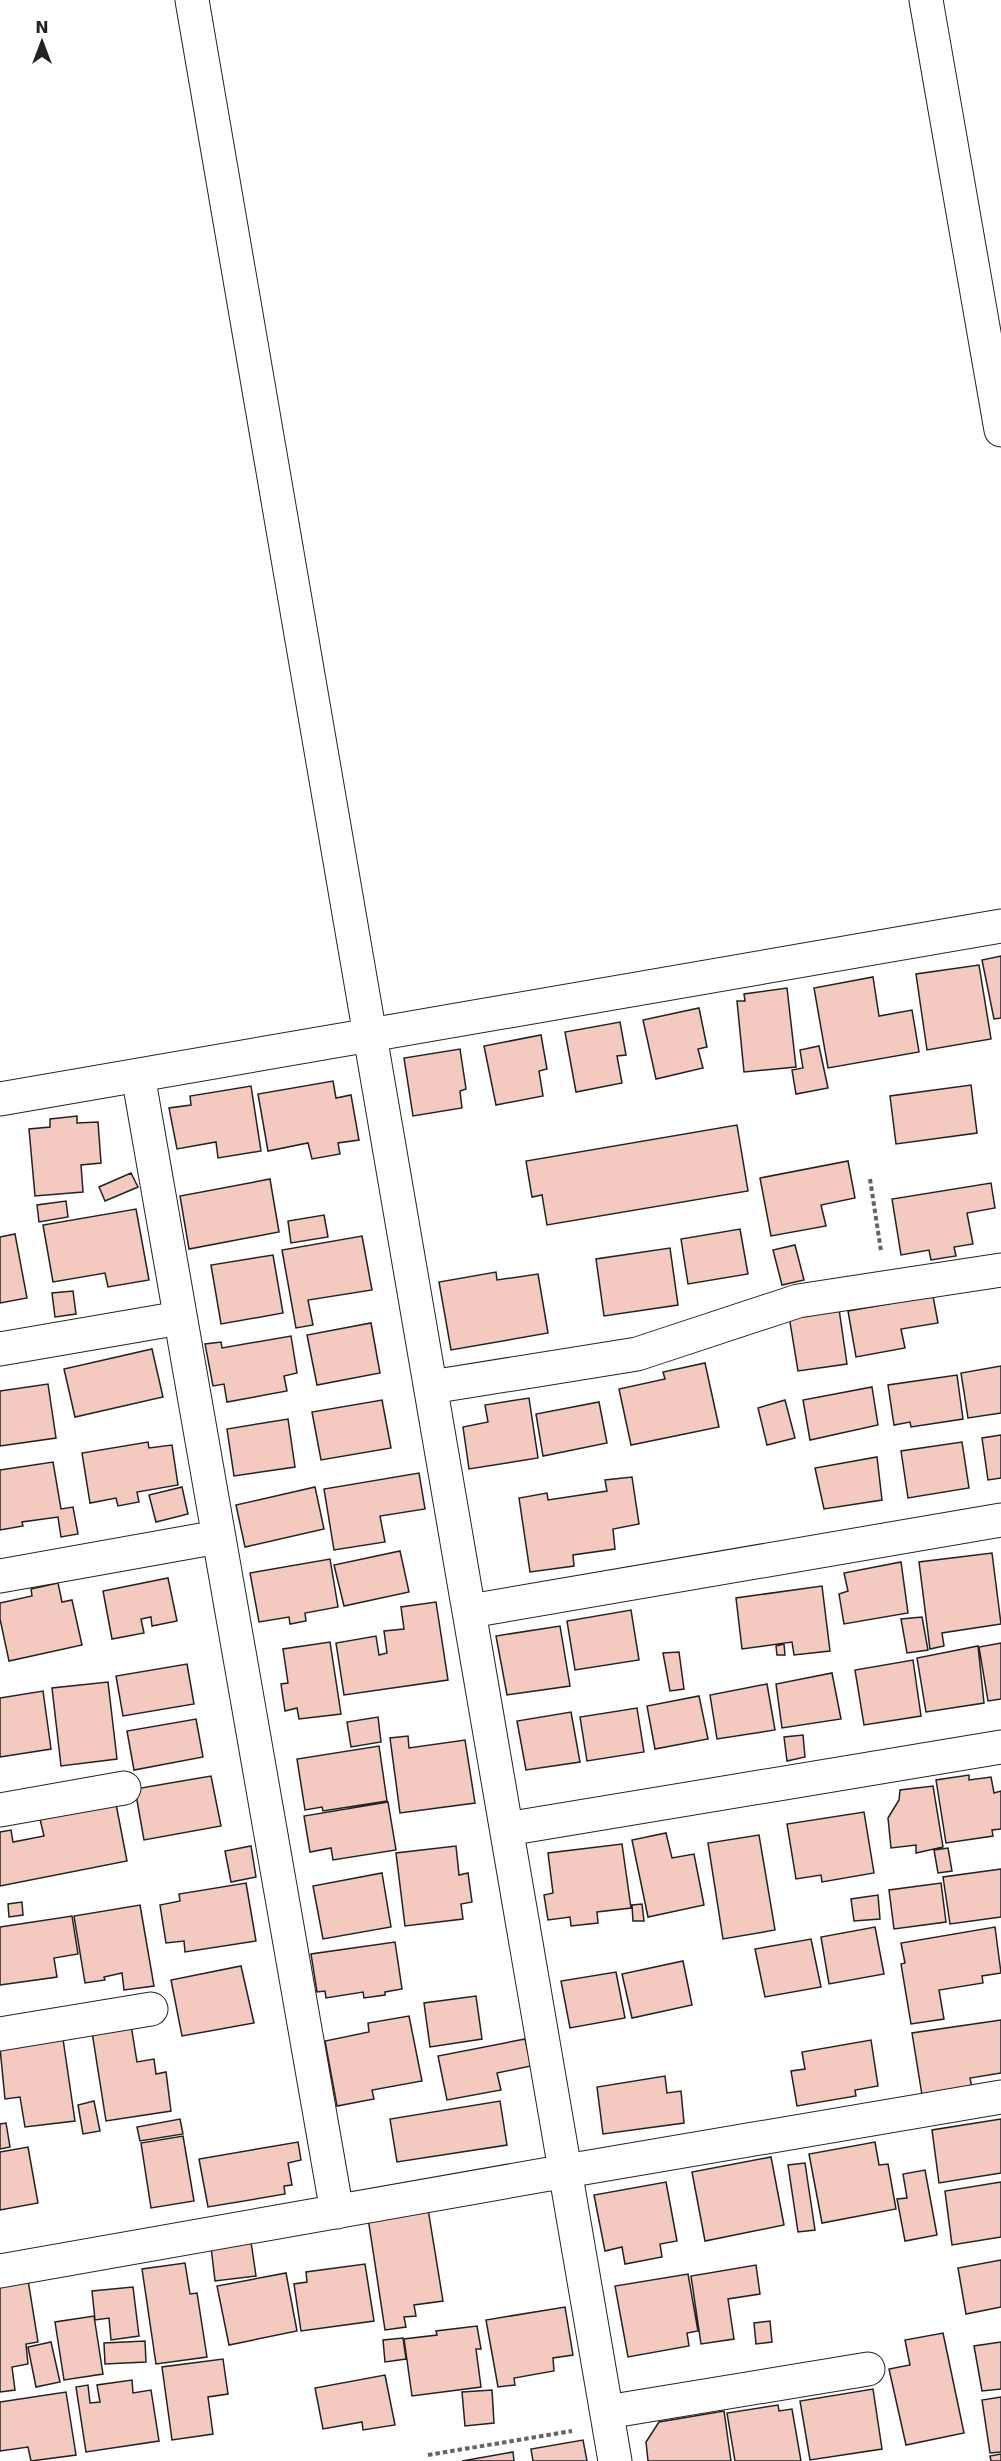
<svg xmlns="http://www.w3.org/2000/svg" width="1001" height="2461" viewBox="0 0 1001 2461" font-family="'DejaVu Sans',sans-serif">
  <rect width="100%" height="100%" fill="#fff"/>
  <!-- building -->
  <path fill="#f3c9c0" stroke="#222" stroke-width="1.5" d="M 1001,956 L 1001,1018 L 994,1019 L 982,960 Z
    M 979,965 L 991,1039 L 927,1050 L 916,974 Z
    M 873,977 L 879,1016 L 912,1010 L 919,1052 L 828,1068 L 814,988 Z
    M 787,988 L 796,1067 L 744,1072 L 737,1001 L 745,1001 L 744,994 Z
    M 699,1008 L 707,1047 L 698,1049 L 703,1068 L 656,1079 L 643,1020 Z
    M 620,1022 L 626,1055 L 617,1056 L 622,1083 L 576,1092 L 565,1032 Z
    M 541,1035 L 547,1069 L 539,1071 L 543,1096 L 496,1105 L 484,1046 Z
    M 819,1046 L 828,1088 L 796,1094 L 792,1070 L 803,1068 L 800,1050 Z
    M 460,1049 L 466,1089 L 460,1091 L 462,1108 L 413,1116 L 404,1058 Z
    M 333,1081 L 336,1098 L 351,1095 L 359,1140 L 338,1143 L 340,1154 L 312,1159 L 308,1143 L 268,1151 L 258,1094 Z
    M 971,1085 L 977,1133 L 896,1144 L 890,1096 Z
    M 251,1086 L 261,1151 L 218,1158 L 216,1142 L 177,1149 L 169,1108 L 191,1105 L 190,1096 Z
    M 77,1116 L 77,1123 L 98,1122 L 101,1163 L 81,1165 L 83,1192 L 35,1196 L 29,1129 L 50,1127 L 50,1119 Z
    M 737,1125 L 748,1191 L 547,1225 L 542,1195 L 532,1197 L 526,1161 Z
    M 848,1161 L 855,1198 L 821,1205 L 826,1226 L 771,1236 L 760,1178 Z
    M 131,1173 L 138,1187 L 105,1201 L 99,1187 Z
    M 270,1179 L 279,1232 L 189,1249 L 180,1196 Z
    M 991,1183 L 995,1208 L 967,1213 L 973,1244 L 954,1247 L 956,1256 L 931,1260 L 929,1250 L 901,1255 L 892,1199 Z
    M 66,1201 L 68,1217 L 39,1222 L 37,1205 Z
    M 136,1209 L 149,1280 L 108,1287 L 105,1273 L 53,1282 L 43,1225 Z
    M 324,1215 L 328,1237 L 291,1243 L 288,1221 Z
    M 740,1229 L 748,1274 L 688,1284 L 681,1239 Z
    M 15,1234 L 27,1298 L 0,1303 L 0,1237 Z
    M 362,1236 L 372,1290 L 308,1300 L 313,1325 L 296,1328 L 282,1250 Z
    M 795,1245 L 804,1280 L 782,1285 L 773,1250 Z
    M 670,1248 L 678,1305 L 604,1316 L 596,1259 Z
    M 273,1255 L 283,1313 L 221,1324 L 211,1265 Z
    M 496,1272 L 497,1280 L 538,1274 L 548,1333 L 451,1350 L 439,1282 Z
    M 73,1291 L 76,1314 L 55,1317 L 52,1293 Z
    M 933,1296 L 938,1323 L 901,1329 L 905,1348 L 856,1357 L 848,1311 Z
    M 839,1309 L 847,1364 L 798,1371 L 789,1316 Z
    M 371,1323 L 380,1373 L 317,1385 L 307,1335 Z
    M 291,1336 L 297,1373 L 284,1376 L 287,1391 L 227,1402 L 224,1384 L 213,1386 L 205,1344 L 221,1342 L 222,1348 Z
    M 152,1349 L 163,1397 L 75,1417 L 64,1369 Z
    M 705,1363 L 719,1427 L 631,1445 L 619,1389 L 665,1379 L 663,1372 Z
    M 1001,1366 L 1001,1413 L 968,1418 L 961,1373 Z
    M 957,1375 L 963,1419 L 911,1427 L 910,1422 L 894,1425 L 888,1385 Z
    M 48,1384 L 56,1438 L 0,1446 L 0,1391 Z
    M 872,1387 L 878,1425 L 810,1440 L 803,1400 Z
    M 529,1398 L 538,1458 L 469,1469 L 463,1427 L 488,1422 L 485,1405 Z
    M 382,1400 L 391,1448 L 321,1460 L 312,1412 Z
    M 785,1400 L 795,1438 L 767,1445 L 758,1408 Z
    M 599,1402 L 607,1443 L 543,1456 L 536,1414 Z
    M 288,1419 L 295,1467 L 234,1476 L 227,1429 Z
    M 1001,1435 L 1001,1478 L 988,1480 L 982,1438 Z
    M 148,1442 L 149,1448 L 172,1445 L 178,1485 L 137,1492 L 139,1502 L 118,1506 L 116,1498 L 90,1503 L 82,1453 Z
    M 962,1442 L 969,1488 L 908,1498 L 901,1451 Z
    M 877,1457 L 882,1500 L 824,1509 L 815,1468 Z
    M 53,1462 L 61,1509 L 73,1507 L 78,1534 L 61,1537 L 58,1517 L 22,1522 L 23,1526 L 0,1530 L 0,1470 Z
    M 419,1473 L 425,1509 L 380,1516 L 385,1542 L 334,1550 L 324,1489 Z
    M 632,1477 L 639,1524 L 613,1529 L 615,1549 L 573,1555 L 574,1566 L 530,1572 L 519,1498 L 547,1493 L 548,1500 L 607,1491 L 605,1480 Z
    M 182,1487 L 188,1514 L 156,1522 L 149,1495 Z
    M 315,1487 L 324,1529 L 245,1547 L 236,1505 Z
    M 400,1551 L 409,1592 L 344,1606 L 334,1565 Z
    M 992,1553 L 1001,1624 L 942,1633 L 944,1646 L 930,1649 L 919,1562 Z
    M 330,1559 L 338,1607 L 305,1613 L 306,1621 L 290,1624 L 289,1617 L 259,1622 L 250,1573 Z
    M 901,1562 L 908,1613 L 844,1624 L 839,1594 L 848,1591 L 844,1573 Z
    M 168,1578 L 177,1621 L 152,1626 L 151,1617 L 141,1619 L 144,1633 L 112,1639 L 103,1591 Z
    M 58,1583 L 62,1602 L 72,1600 L 82,1645 L 9,1661 L 0,1619 L 0,1603 L 32,1596 L 31,1589 Z
    M 822,1586 L 830,1651 L 794,1655 L 792,1642 L 742,1649 L 736,1598 Z
    M 436,1602 L 448,1680 L 344,1695 L 336,1643 L 376,1636 L 379,1655 L 387,1653 L 384,1631 L 404,1629 L 401,1607 Z
    M 631,1610 L 639,1660 L 575,1670 L 567,1621 Z
    M 922,1617 L 928,1650 L 907,1653 L 901,1619 Z
    M 560,1626 L 570,1686 L 507,1695 L 496,1636 Z
    M 330,1642 L 341,1714 L 299,1719 L 297,1708 L 285,1711 L 281,1684 L 288,1683 L 283,1649 Z
    M 1001,1643 L 1001,1699 L 988,1701 L 979,1647 Z
    M 784,1644 L 785,1655 L 777,1655 L 776,1646 Z
    M 978,1646 L 984,1703 L 926,1712 L 917,1658 Z
    M 679,1652 L 684,1689 L 670,1691 L 663,1653 Z
    M 913,1660 L 921,1716 L 864,1725 L 855,1670 Z
    M 187,1664 L 194,1704 L 123,1716 L 116,1676 Z
    M 832,1673 L 841,1719 L 782,1728 L 776,1684 Z
    M 108,1682 L 117,1759 L 61,1766 L 52,1688 Z
    M 767,1684 L 775,1730 L 717,1739 L 710,1695 Z
    M 43,1691 L 51,1749 L 0,1757 L 0,1698 Z
    M 699,1696 L 708,1739 L 655,1749 L 647,1706 Z
    M 637,1708 L 644,1752 L 587,1761 L 580,1717 Z
    M 571,1712 L 580,1762 L 526,1770 L 517,1721 Z
    M 378,1717 L 381,1742 L 351,1747 L 347,1722 Z
    M 196,1719 L 203,1757 L 134,1770 L 127,1731 Z
    M 803,1735 L 805,1757 L 787,1761 L 784,1737 Z
    M 408,1736 L 409,1748 L 465,1740 L 475,1803 L 400,1813 L 390,1738 Z
    M 379,1746 L 387,1801 L 323,1811 L 322,1807 L 305,1810 L 297,1759 Z
    M 969,1775 L 969,1780 L 991,1777 L 994,1793 L 1001,1791 L 1001,1829 L 992,1830 L 993,1836 L 946,1843 L 936,1780 Z
    M 211,1776 L 221,1826 L 144,1840 L 135,1789 Z
    M 933,1786 L 943,1847 L 916,1853 L 916,1845 L 891,1848 L 888,1818 L 899,1800 L 900,1790 Z
    M 388,1802 L 396,1850 L 333,1860 L 331,1848 L 310,1852 L 304,1816 Z
    M 116,1804 L 127,1861 L 0,1886 L 0,1832 L 11,1830 L 13,1842 L 44,1836 L 40,1819 Z
    M 864,1812 L 874,1873 L 822,1882 L 821,1875 L 796,1879 L 787,1824 Z
    M 666,1833 L 672,1858 L 694,1854 L 704,1905 L 648,1917 L 632,1840 Z
    M 759,1835 L 775,1930 L 723,1939 L 708,1843 Z
    M 622,1844 L 631,1908 L 597,1912 L 598,1923 L 571,1926 L 570,1917 L 548,1920 L 544,1895 L 553,1893 L 548,1853 Z
    M 251,1846 L 256,1877 L 231,1882 L 225,1851 Z
    M 456,1846 L 459,1875 L 468,1873 L 472,1902 L 461,1904 L 463,1919 L 405,1926 L 396,1853 Z
    M 948,1848 L 952,1871 L 938,1873 L 934,1850 Z
    M 1001,1869 L 1001,1917 L 950,1924 L 943,1877 Z
    M 382,1873 L 391,1927 L 323,1939 L 313,1886 Z
    M 246,1883 L 256,1941 L 185,1952 L 184,1941 L 166,1943 L 160,1905 L 180,1901 L 179,1894 Z
    M 941,1883 L 946,1922 L 894,1929 L 889,1890 Z
    M 878,1895 L 880,1919 L 854,1921 L 851,1899 Z
    M 22,1902 L 23,1915 L 9,1917 L 8,1904 Z
    M 642,1904 L 644,1921 L 633,1921 L 632,1905 Z
    M 140,1905 L 154,1986 L 124,1990 L 122,1973 L 104,1977 L 105,1980 L 85,1983 L 74,1916 Z
    M 72,1916 L 78,1954 L 54,1958 L 57,1977 L 0,1985 L 0,1927 Z
    M 875,1927 L 884,1974 L 829,1984 L 821,1937 Z
    M 995,1927 L 1001,1973 L 982,1976 L 983,1983 L 939,1990 L 944,2019 L 911,2024 L 901,1964 L 905,1963 L 901,1943 Z
    M 811,1939 L 821,1987 L 765,1997 L 755,1949 Z
    M 395,1942 L 402,1989 L 385,1992 L 385,1995 L 364,1998 L 363,1992 L 326,1998 L 325,1991 L 317,1992 L 311,1954 Z
    M 683,1961 L 692,2005 L 632,2018 L 622,1974 Z
    M 241,1966 L 254,2023 L 182,2036 L 171,1980 Z
    M 616,1972 L 625,2018 L 570,2028 L 561,1981 Z
    M 476,1996 L 482,2039 L 430,2047 L 424,2003 Z
    M 409,2016 L 422,2081 L 372,2090 L 374,2099 L 337,2106 L 325,2041 L 369,2032 L 368,2023 Z
    M 1001,2020 L 1001,2073 L 970,2078 L 972,2088 L 922,2095 L 912,2033 Z
    M 131,2025 L 137,2062 L 154,2059 L 156,2074 L 166,2072 L 171,2111 L 106,2121 L 92,2032 Z
    M 63,2039 L 75,2121 L 25,2127 L 20,2097 L 5,2099 L 0,2048 Z
    M 525,2039 L 531,2066 L 497,2073 L 501,2090 L 447,2100 L 438,2056 Z
    M 871,2040 L 878,2086 L 855,2090 L 856,2096 L 797,2106 L 791,2071 L 805,2069 L 802,2052 Z
    M 665,2076 L 667,2093 L 681,2091 L 684,2123 L 603,2134 L 597,2087 Z
    M 94,2101 L 100,2131 L 83,2134 L 78,2105 Z
    M 500,2101 L 507,2145 L 397,2162 L 390,2119 Z
    M 180,2119 L 183,2134 L 140,2141 L 137,2127 Z
    M 1001,2119 L 1001,2173 L 939,2183 L 932,2130 Z
    M 6,2123 L 10,2147 L 0,2149 L 0,2124 Z
    M 183,2136 L 194,2201 L 151,2208 L 141,2143 Z
    M 298,2142 L 301,2160 L 288,2163 L 292,2185 L 284,2186 L 285,2194 L 208,2207 L 199,2159 Z
    M 875,2142 L 879,2165 L 888,2164 L 896,2209 L 822,2223 L 809,2154 Z
    M 28,2147 L 38,2203 L 0,2210 L 0,2152 Z
    M 771,2157 L 784,2225 L 705,2241 L 692,2172 Z
    M 805,2163 L 815,2230 L 798,2232 L 788,2165 Z
    M 925,2170 L 937,2235 L 905,2241 L 897,2199 L 907,2198 L 903,2174 Z
    M 666,2182 L 677,2241 L 660,2244 L 662,2257 L 625,2264 L 622,2247 L 605,2251 L 594,2195 Z
    M 1001,2182 L 1001,2237 L 952,2245 L 945,2191 Z
    M 428,2209 L 443,2301 L 414,2305 L 416,2316 L 404,2317 L 406,2327 L 385,2330 L 368,2218 Z
    M 251,2242 L 256,2276 L 215,2281 L 211,2247 Z
    M 1001,2260 L 1001,2307 L 966,2314 L 958,2268 Z
    M 185,2263 L 190,2294 L 197,2293 L 207,2357 L 156,2364 L 142,2269 Z
    M 365,2264 L 374,2321 L 301,2331 L 294,2284 L 307,2282 L 306,2272 Z
    M 756,2265 L 760,2294 L 728,2299 L 734,2339 L 701,2344 L 691,2276 Z
    M 286,2273 L 297,2331 L 229,2345 L 217,2286 Z
    M 688,2274 L 698,2331 L 687,2333 L 689,2346 L 628,2357 L 615,2286 Z
    M 28,2280 L 38,2342 L 26,2344 L 28,2364 L 12,2367 L 15,2390 L 0,2392 L 0,2284 Z
    M 133,2287 L 139,2336 L 111,2340 L 109,2318 L 95,2320 L 92,2291 Z
    M 565,2307 L 573,2355 L 553,2358 L 554,2371 L 514,2378 L 515,2385 L 498,2387 L 486,2320 Z
    M 94,2316 L 103,2374 L 64,2380 L 55,2322 Z
    M 770,2321 L 772,2342 L 756,2344 L 754,2323 Z
    M 477,2326 L 481,2349 L 476,2349 L 481,2387 L 412,2396 L 404,2339 L 437,2335 L 436,2331 Z
    M 943,2333 L 964,2433 L 906,2445 L 889,2369 L 910,2365 L 905,2340 Z
    M 403,2338 L 406,2359 L 385,2362 L 383,2340 Z
    M 145,2341 L 146,2362 L 105,2364 L 104,2343 Z
    M 51,2342 L 60,2382 L 36,2387 L 28,2347 Z
    M 1001,2342 L 1001,2389 L 982,2391 L 974,2346 Z
    M 223,2359 L 228,2394 L 208,2397 L 213,2434 L 172,2440 L 162,2367 Z
    M 385,2375 L 395,2425 L 363,2430 L 362,2422 L 323,2429 L 315,2388 Z
    M 132,2380 L 133,2393 L 151,2390 L 159,2441 L 86,2452 L 76,2387 L 88,2385 L 90,2403 L 100,2402 L 97,2385 Z
    M 873,2389 L 882,2449 L 810,2460 L 800,2401 Z
    M 492,2390 L 494,2423 L 465,2426 L 462,2392 Z
    M 66,2392 L 76,2455 L 31,2461 L 28,2447 L 0,2451 L 0,2402 Z
    M 1001,2397 L 1001,2452 L 990,2453 L 982,2400 Z
    M 778,2405 L 779,2411 L 792,2409 L 801,2461 L 735,2461 L 727,2413 Z
    M 724,2411 L 731,2461 L 648,2461 L 646,2442 L 659,2422 Z
    M 583,2440 L 587,2461 L 533,2461 L 531,2449 Z
    M 513,2452 L 514,2461 L 462,2461 Z
    M 1001,2454 L 1001,2461 L 991,2461 L 990,2456 Z"/>
  <g fill="none" stroke-linecap="round" stroke-linejoin="round">
    <!-- minor casing -->
    <g stroke="#222" stroke-width="35">
      <path id="minor" d="M 192,0 L 615,2461
        M 926,0 L 1001,430
        M 138,1075 L 337,2212
        M 0,1099 L 1001,926
        M 0,1349 L 180,1318
        M 431,1387 L 637,1354 L 798,1301 L 1001,1270
        M 0,1576 L 218,1537
        M 470,1611 L 1001,1520
        M 0,1810 L 124,1788
        M 507,1829 L 1001,1747
        M 0,2034 L 151,2009
        M 0,2271 L 566,2171 L 1001,2097
        M 607,2412 L 868,2369"/>
    </g>
    <!-- path -->
    <path stroke="#646464" stroke-width="4" stroke-dasharray="4.5 3" stroke-linecap="butt" d="M 870,1179 L 881,1251
      M 428,2455 L 572,2431"/>
    <!-- minor -->
    <use href="#minor" stroke="#fff" stroke-width="33"/>
  </g>
  <!-- north arrow -->
  <g transform="translate(42 42)" stroke="#ffffff" stroke-width="4.5" paint-order="stroke">
  <path d="M0-4.5L10 22L0 15L-10 22Z" fill="#222222"/>
  <text y="-9" font-size="16" font-weight="bold" text-anchor="middle" fill="#222222">N</text>
  </g>
</svg>
